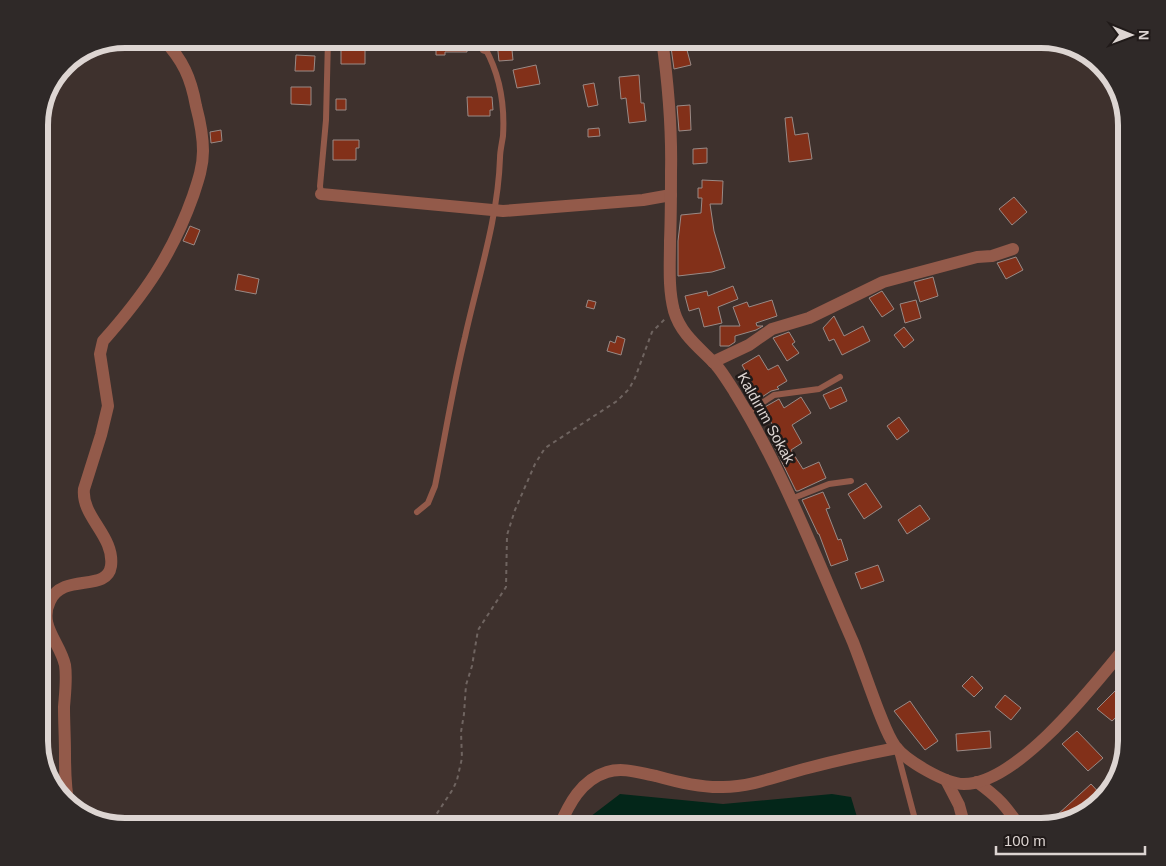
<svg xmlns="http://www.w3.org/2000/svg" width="1166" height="866" viewBox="0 0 1166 866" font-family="Arial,sans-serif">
  <rect width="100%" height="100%" fill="#3e312d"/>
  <!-- water -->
  <path fill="#032619" d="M 620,794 L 723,804 L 832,794 L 851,797 L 860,827 L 580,827 L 582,823 Z"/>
  <!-- building -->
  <path fill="#823019" stroke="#998a86" d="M 436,39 L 467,39 L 467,52 L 445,52 L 445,55 L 436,55 Z
    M 674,39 L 684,39 L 691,65 L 674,69 L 671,47 L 676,46 Z
    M 511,40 L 513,60 L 499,61 L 497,42 Z
    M 341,43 L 365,43 L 365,64 L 341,64 Z
    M 296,55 L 315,56 L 314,71 L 295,71 Z
    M 536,65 L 540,84 L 517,88 L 513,70 Z
    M 639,75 L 641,103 L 644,103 L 646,121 L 629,123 L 626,98 L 621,99 L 619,77 Z
    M 594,83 L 598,105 L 588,107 L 583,85 Z
    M 291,87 L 311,87 L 311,105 L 291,104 Z
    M 467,97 L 492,97 L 493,110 L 490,110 L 490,116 L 468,116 Z
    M 336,99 L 346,99 L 346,110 L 336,110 Z
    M 690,105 L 691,130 L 679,131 L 677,106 Z
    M 792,117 L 795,135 L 808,133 L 812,159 L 789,162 L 785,118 Z
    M 599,128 L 600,136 L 588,137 L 588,129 Z
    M 221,130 L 222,141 L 211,143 L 210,132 Z
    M 333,140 L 359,140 L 359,148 L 356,148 L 356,160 L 333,160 Z
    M 707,148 L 707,163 L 693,164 L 693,149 Z
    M 702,180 L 723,181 L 722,204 L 710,204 L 714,231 L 725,268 L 712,272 L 678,276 L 678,241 L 681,215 L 701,213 L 702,198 L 698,198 L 698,188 L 702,188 Z
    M 1014,197 L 1027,212 L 1012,225 L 999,209 Z
    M 190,226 L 200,230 L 194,245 L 183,241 Z
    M 1016,257 L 1023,270 L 1006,279 L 997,263 Z
    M 238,274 L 259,279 L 256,294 L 235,290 Z
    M 933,277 L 938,296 L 920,302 L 914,282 Z
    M 733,286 L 738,299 L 718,307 L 722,323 L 704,327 L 699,308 L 689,311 L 685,296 L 707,291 L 708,296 Z
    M 882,291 L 894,309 L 882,317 L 869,298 Z
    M 588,300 L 596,302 L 594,309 L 586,307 Z
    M 772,300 L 777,316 L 756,323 L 757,326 L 763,326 L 756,330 L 735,336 L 735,342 L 729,346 L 720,346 L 720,326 L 740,326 L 733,307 L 747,302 L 749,307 Z
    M 916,300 L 921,318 L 905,323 L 900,304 Z
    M 834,316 L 844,336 L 863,326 L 870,341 L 842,355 L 834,339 L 829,341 L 823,328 Z
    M 904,327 L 914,340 L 904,348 L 894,335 Z
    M 789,332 L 795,342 L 792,344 L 799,353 L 787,361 L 773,338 Z
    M 617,336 L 625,339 L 621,355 L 607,351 L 610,341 L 615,343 Z
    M 759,355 L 768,370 L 778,365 L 787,381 L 777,387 L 779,389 L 771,391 L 753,403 L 744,392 L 752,383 L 742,365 Z
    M 841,387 L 847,401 L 830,409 L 823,395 Z
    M 801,397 L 811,413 L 792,425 L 802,443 L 791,450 L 803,469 L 819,462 L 826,478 L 798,491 L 796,491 L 773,444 L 781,440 L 763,408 L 779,399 L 784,408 Z
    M 899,417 L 909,431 L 897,440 L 887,426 Z
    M 866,483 L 882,507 L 864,519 L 848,494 Z
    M 823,492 L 830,508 L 826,509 L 838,540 L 841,539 L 848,560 L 831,566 L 819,534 L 818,534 L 802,500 Z
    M 920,505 L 930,519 L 907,534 L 898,520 Z
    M 878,565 L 884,581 L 861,589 L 855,573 Z
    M 972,676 L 983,688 L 974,697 L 962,686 Z
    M 1122,684 L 1127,689 L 1127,707 L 1112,721 L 1097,709 Z
    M 1005,695 L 1021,708 L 1011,720 L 995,707 Z
    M 910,701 L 938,741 L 925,750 L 894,711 Z
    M 990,731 L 991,748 L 957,751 L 956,734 Z
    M 1077,731 L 1103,758 L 1088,771 L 1062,744 Z
    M 1091,784 L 1104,798 L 1080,818 L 1062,823 L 1056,816 Z"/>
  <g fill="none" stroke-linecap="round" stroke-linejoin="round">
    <!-- path -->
    <path stroke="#6f6460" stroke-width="2" stroke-dasharray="4 4" stroke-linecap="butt" d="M 428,827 L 453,789 L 457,780 L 462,758 L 461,732 L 464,714 L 466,685 L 472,666 L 478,630 L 506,587 L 507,535 L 515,510 L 535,464 L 545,448 L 617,401 L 629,389 L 635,378 L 652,332 L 665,319"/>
    <!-- service -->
    <path stroke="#935a4a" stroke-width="6" d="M 321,194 L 320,186 L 326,120 L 328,39
      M 747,413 L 774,395 L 819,389 L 840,377
      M 791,499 L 829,484 L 851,481
      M 417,512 L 428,503 L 435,486 C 445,437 453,386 465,337 C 478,278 498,219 500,158 C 500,151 502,143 503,136 C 505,104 500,75 485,48
      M 897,751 L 917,827"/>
    <!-- minor -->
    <path stroke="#935a4a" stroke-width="12" d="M 481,39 L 485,48
      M 321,194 L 503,211 L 643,200 L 671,195
      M 713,362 L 749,345 L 772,329 L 809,318 L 883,282 L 977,257 L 992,256 L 1013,249
      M 946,780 L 959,805 L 965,827
      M 977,782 C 999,798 1005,805 1020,827
      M 69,806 C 65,788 65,771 65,753 C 65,738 64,722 64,707 C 65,694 67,678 65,665 C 60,642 38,626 50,601 C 63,572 107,593 111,566 C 115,536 81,517 84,489 L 101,435 L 108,406 L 100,354 L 103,341 C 144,295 172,255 193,196 C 198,181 203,167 203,151 C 203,136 200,121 196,106 C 191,78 183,60 163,39"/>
    <!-- tertiary -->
    <path stroke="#935a4a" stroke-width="12" d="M 662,39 C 668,83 672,127 671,172 C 671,195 671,218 670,241 C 670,264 668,288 674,311 C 681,335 700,348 716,365 C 723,373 728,382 734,391 C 783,470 816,558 853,642 C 862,665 870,689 879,712 C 884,724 888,736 895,746 C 906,761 946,784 964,784 C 1018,784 1095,684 1127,645
      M 559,827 C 569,804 581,780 607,772 C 623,767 640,773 656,776 C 677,782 701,788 723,787 C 750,787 778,776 804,769 C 835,761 865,754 897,748"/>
  </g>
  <g text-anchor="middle" stroke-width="5" stroke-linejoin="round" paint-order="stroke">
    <!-- street labels -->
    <g font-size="15" fill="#ddd5d2" stroke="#201a19">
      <text transform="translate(766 418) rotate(61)" y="5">Kaldırım Sokak</text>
    </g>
  </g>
  <!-- crop -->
  <path d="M0 0H1166V866H0ZM125 48H1041A77 77 0 0 1 1118 125V741A77 77 0 0 1 1041 818H125A77 77 0 0 1 48 741V125A77 77 0 0 1 125 48Z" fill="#2f2928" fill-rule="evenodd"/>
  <path fill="none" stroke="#ddd5d2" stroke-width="6" d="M125 48H1041A77 77 0 0 1 1118 125V741A77 77 0 0 1 1041 818H125A77 77 0 0 1 48 741V125A77 77 0 0 1 125 48Z"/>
  <!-- north arrow -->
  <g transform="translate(1131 35) rotate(91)" stroke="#201a19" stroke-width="4" paint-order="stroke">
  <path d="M0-4L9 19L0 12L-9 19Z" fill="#ddd5d2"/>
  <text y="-8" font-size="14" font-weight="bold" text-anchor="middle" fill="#ddd5d2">N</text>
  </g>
  <!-- scale -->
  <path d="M996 846v8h149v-8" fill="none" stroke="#ddd5d2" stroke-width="2.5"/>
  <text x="1004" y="846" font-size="15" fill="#ddd5d2" stroke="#201a19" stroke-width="4" paint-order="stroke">100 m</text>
</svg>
